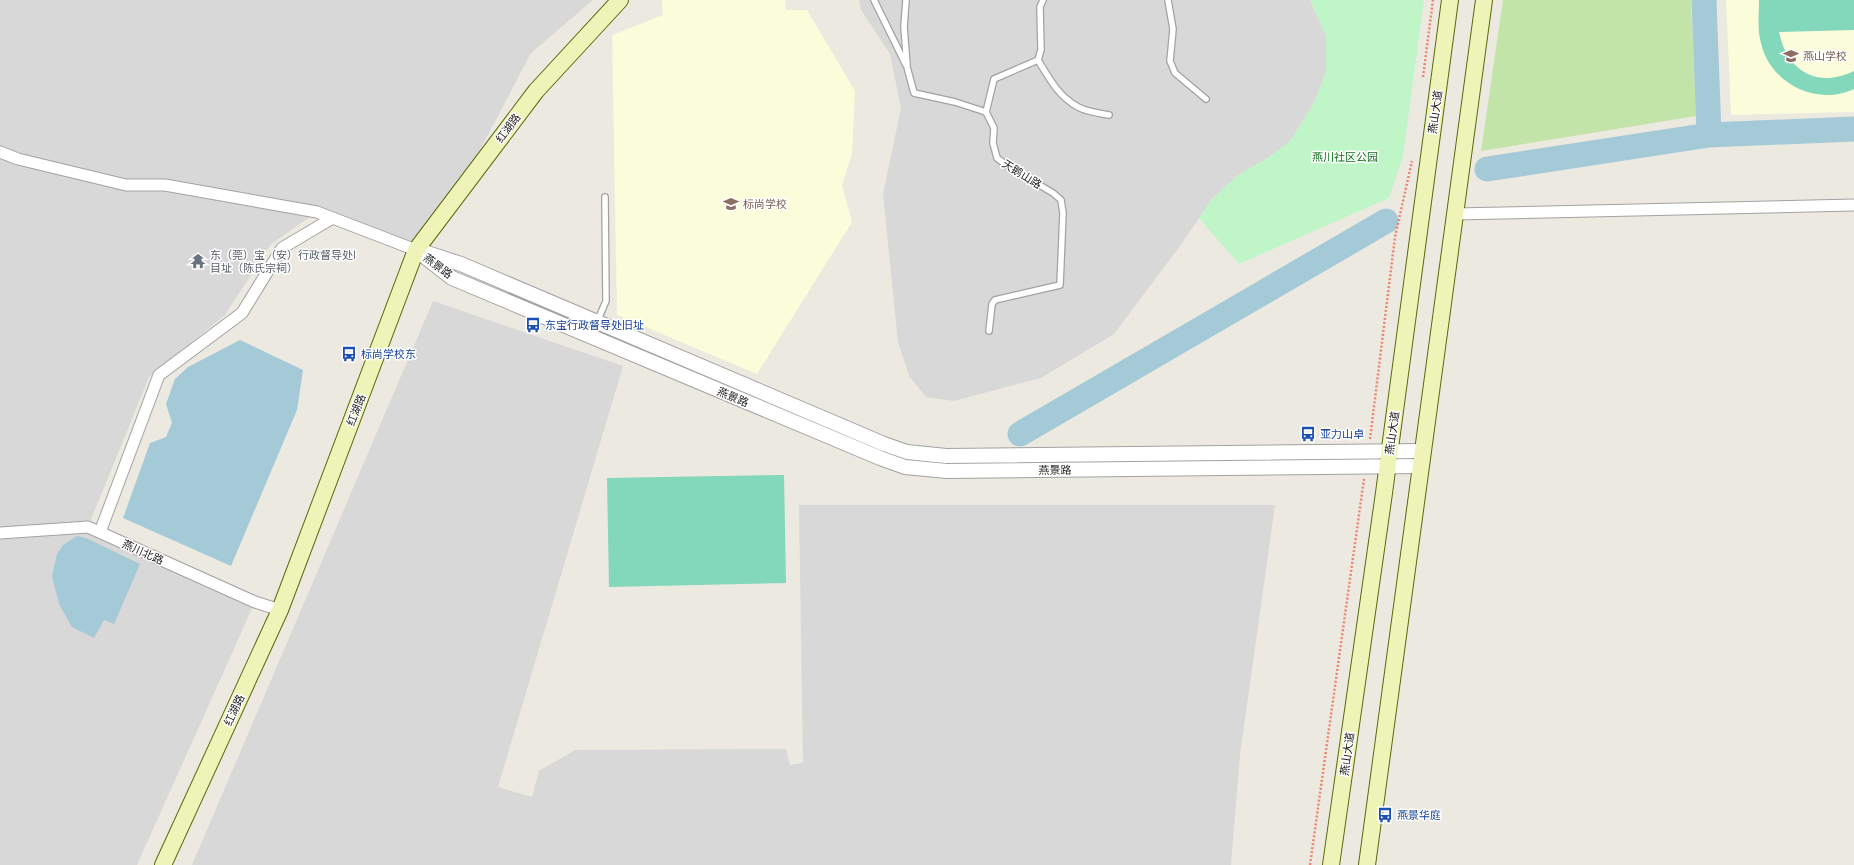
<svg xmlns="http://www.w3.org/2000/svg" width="1854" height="865" viewBox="0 0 1854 865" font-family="Commissioner,'Noto Sans SC',sans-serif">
  <rect width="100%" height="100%" fill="#ece9e1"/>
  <!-- residential -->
  <path fill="#d9d8d8" d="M 0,0 L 593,0 L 531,53 L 450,207 L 416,250 L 317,212 L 271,244 L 225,315 L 149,377 L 88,527 L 255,602 L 137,865 L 0,865 Z
    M 859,0 L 1310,0 L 1326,36 L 1326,72 L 1314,103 L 1290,141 L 1268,158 L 1238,175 L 1212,199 L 1180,246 L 1114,334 L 1041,378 L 954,401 L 926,397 L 909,376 L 898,342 L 883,194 L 901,108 L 890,54 L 861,10 Z
    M 433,301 L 623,366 L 498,787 L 532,797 L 539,771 L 575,750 L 786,749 L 790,765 L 803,763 L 799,505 L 1275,505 L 1240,755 L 1231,865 L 192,865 Z"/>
  <!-- education -->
  <path fill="#fafcda" d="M 662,0 L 785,0 L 786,10 L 807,10 L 855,91 L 852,154 L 842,185 L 852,222 L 757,374 L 617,315 L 612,35 L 663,15 Z
    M 1726,0 L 1854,0 L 1854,112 L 1731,115 Z"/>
  <!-- grass -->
  <path fill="#c3e4a9" d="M 1503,0 L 1691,0 L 1696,116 L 1481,151 Z"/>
  <!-- park -->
  <path fill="#bff5c7" d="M 1310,0 L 1424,0 L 1403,156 L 1389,198 L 1239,264 L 1199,218 L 1212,199 L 1238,175 L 1268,158 L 1290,141 L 1314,103 L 1326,72 L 1326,36 Z"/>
  <!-- pitch -->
  <path fill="#83d7bb" d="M 1759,0 L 1854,0 L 1854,30 L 1779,32 C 1787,71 1817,89 1854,71 L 1854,89 C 1816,107 1770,83 1761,43 C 1757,30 1759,13 1759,0 Z
    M 784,475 L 786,583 L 609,587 L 607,478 Z"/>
  <!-- water -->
  <path fill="#a4c9d7" d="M 240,340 L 303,370 L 297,410 L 231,566 L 123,518 L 150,443 L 166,437 L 172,423 L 166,404 L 175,379 L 188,367 Z
    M 77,536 L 86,538 L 140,564 L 114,624 L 104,620 L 94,638 L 72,627 L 59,604 L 52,576 L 57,554 L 63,545 Z"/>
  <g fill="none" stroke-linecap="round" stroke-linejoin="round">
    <!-- river -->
    <path stroke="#a4c9d7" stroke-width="25" d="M 1704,0 L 1709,135
      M 1487,169 L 1709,135 L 1854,129
      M 1020,434 L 1386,221"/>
    <!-- service casing -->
    <g stroke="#a2a2a2" stroke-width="8">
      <path id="service" d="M 874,0 L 907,67 L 914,93 L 955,102 L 986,112 L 994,128 L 993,143 L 997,158 L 1009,167 L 1053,193 L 1061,200 L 1063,213 L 1060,285 L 995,300 L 992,304 L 989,331
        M 906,0 L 904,27 L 907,65
        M 1168,0 L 1173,29 L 1170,61 L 1175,73 L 1206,99
        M 1038,60 C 1049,78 1058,96 1078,107 C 1087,112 1099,113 1109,115
        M 986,112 L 994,79 L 1038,60 L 1041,50 L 1040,7 L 1043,0
        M 597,322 L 606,301 L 605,197"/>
    </g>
    <!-- minor casing -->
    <g stroke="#a2a2a2" stroke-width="13">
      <path id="minor" d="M 0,152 L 18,159 L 126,185 L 165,185 L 317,212 L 416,250
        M 1455,214 L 1854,205
        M 100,532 L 159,375 L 242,313 L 282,248 L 331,219
        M 0,533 L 88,527 L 255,602 L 280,610"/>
    </g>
    <!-- tertiary casing -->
    <g stroke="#a2a2a2" stroke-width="16">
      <path id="tertiary" d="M 416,250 L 452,278 L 880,458 L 905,467 L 947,471 L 1421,466
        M 424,252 L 461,264 L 884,444 L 907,452 L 946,456 L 1422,451"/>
    </g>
    <!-- secondary casing -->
    <g stroke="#5a690b" stroke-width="18">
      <path id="secondary" d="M 163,865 L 280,610 L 416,250 L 536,91 L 620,0
        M 1331,865 L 1384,493 L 1450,0
        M 1367,865 L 1484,0"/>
    </g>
    <!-- path -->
    <path stroke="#f0836e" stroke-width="2.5" stroke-dasharray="2 2" stroke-linecap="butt" d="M 1423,77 L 1433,0
      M 1370,439 L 1395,237 L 1412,161
      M 1310,865 L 1364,479"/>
    <!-- service -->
    <use href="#service" stroke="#fff" stroke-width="5.5"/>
    <!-- minor -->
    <use href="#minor" stroke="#fff" stroke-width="11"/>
    <!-- tertiary -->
    <use href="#tertiary" stroke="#fff" stroke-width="14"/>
    <!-- secondary -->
    <use href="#secondary" stroke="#eef4b7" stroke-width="16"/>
  </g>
  <!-- icons -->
  <defs>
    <g id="school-bare" transform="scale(1.2)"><path d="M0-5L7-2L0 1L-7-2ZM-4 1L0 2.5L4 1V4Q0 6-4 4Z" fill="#8d6e63" stroke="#fff" stroke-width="2.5" paint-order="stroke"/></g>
    <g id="temple-bare" transform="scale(1.2)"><path d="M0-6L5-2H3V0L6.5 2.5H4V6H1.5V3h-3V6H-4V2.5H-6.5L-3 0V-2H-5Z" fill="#6b7280" stroke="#fff" stroke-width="2.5" paint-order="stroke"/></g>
    <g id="bus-bare" transform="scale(1.2)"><path d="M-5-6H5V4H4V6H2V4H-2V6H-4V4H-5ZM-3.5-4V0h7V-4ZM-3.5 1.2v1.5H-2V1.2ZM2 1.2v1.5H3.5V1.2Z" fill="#1a4fb4" stroke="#fff" stroke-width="2.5" paint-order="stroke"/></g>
  </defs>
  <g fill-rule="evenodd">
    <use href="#school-bare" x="1791" y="56"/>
    <use href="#school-bare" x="731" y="204"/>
    <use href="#temple-bare" x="198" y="261"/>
    <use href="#bus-bare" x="533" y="325"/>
    <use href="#bus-bare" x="349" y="354"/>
    <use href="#bus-bare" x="1308" y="434"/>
    <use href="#bus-bare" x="1385" y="815"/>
  </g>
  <g text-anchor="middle" stroke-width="3" stroke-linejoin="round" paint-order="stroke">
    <!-- education labels -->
    <g font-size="11" fill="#785e54" stroke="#fff" text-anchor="start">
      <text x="1803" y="60">燕山学校</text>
      <text x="743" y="208">标尚学校</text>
    </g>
    <!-- street labels -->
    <g font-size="11" fill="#1b1b1b" stroke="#fff">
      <text transform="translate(1435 112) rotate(-82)" y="4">燕山大道</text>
      <text transform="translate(508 128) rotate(-53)" y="4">红湖路</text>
      <text transform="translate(1022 174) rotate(32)" y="4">天鹅山路</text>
      <text transform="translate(438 266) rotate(37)" y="4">燕景路</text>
      <text transform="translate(733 397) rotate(23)" y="4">燕景路</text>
      <text transform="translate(356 410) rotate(-69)" y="4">红湖路</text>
      <text transform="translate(1392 433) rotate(-82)" y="4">燕山大道</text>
      <text transform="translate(1055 470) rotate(-1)" y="4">燕景路</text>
      <text transform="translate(143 552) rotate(24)" y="4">燕川北路</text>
      <text transform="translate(234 710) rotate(-65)" y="4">红湖路</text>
      <text transform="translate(1347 754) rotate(-82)" y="4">燕山大道</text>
    </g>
    <!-- park labels -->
    <g font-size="11" fill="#12701f" stroke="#fff">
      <text x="1345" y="161">燕川社区公园</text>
    </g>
    <!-- worship labels -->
    <g font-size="11" fill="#5b616d" stroke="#fff" text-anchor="start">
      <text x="210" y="259">东（莞）宝（安）行政督导处l<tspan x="210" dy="13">目址（陈氏宗祠）</tspan></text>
    </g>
    <!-- transit labels -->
    <g font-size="11" fill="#164399" stroke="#fff" text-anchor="start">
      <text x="545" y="329">东宝行政督导处旧址</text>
      <text x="361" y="358">标尚学校东</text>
      <text x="1320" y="438">亚力山卓</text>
      <text x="1397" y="819">燕景华庭</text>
    </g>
  </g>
</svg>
